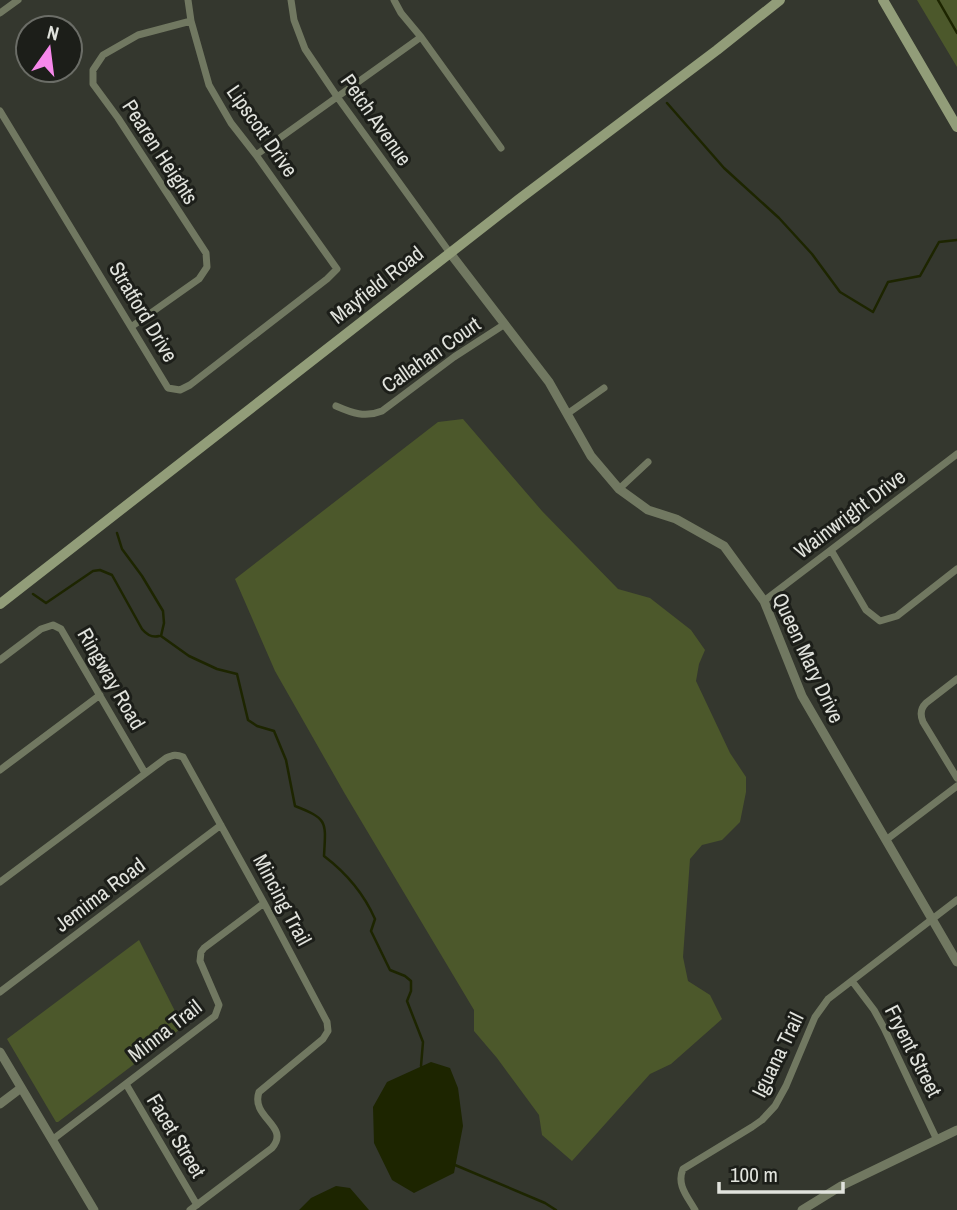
<svg xmlns="http://www.w3.org/2000/svg" width="957" height="1210" viewBox="0 0 957 1210" font-family="'Archivo Narrow',sans-serif">
  <rect width="100%" height="100%" fill="#34372e"/>
  <!-- green -->
  <path fill="#4c582b" d="M 917,0 L 957,0 L 957,67 Z
    M 463,419 L 542,511 L 618,589 L 650,598 L 691,630 L 705,650 L 699,664 L 696,681 L 730,753 L 746,777 L 746,792 L 740,822 L 722,840 L 702,845 L 690,859 L 683,957 L 688,981 L 710,995 L 722,1019 L 671,1064 L 650,1074 L 572,1161 L 542,1135 L 539,1115 L 497,1058 L 474,1031 L 474,1010 L 345,794 L 275,671 L 235,579 L 438,422 Z
    M 139,940 L 183,1027 L 58,1122 L 56,1122 L 7,1039 Z"/>
  <!-- water -->
  <path fill="#1d2500" d="M 431,1062 L 450,1068 L 458,1088 L 463,1126 L 454,1173 L 414,1193 L 392,1180 L 374,1143 L 373,1107 L 387,1082 Z
    M 336,1186 L 350,1188 L 369,1210 L 299,1210 L 311,1198 Z"/>
  <g fill="none" stroke-linecap="round" stroke-linejoin="round">
    <!-- stream -->
    <path stroke="#1d2500" stroke-width="2.5" d="M 938,0 L 957,33
      M 667,103 L 724,168 L 779,218 L 812,254 L 840,292 L 873,312 L 888,282 L 920,276 L 939,242 L 957,240
      M 117,533 L 122,549 L 142,576 L 163,611 L 164,623 L 161,636 L 189,656 L 217,669 L 237,674 L 248,720 L 257,726 L 274,731 L 286,760 L 295,806 C 328,819 326,821 324,856 C 345,872 364,894 375,919 L 371,931 L 390,970 L 405,976 L 411,981 L 411,991 L 407,1001 L 423,1042 L 421,1066
      M 33,594 L 46,603 L 93,571 L 100,570 L 112,575 L 142,629 C 147,635 152,638 159,636
      M 455,1165 L 545,1203 L 556,1210"/>
    <!-- minor -->
    <path stroke="#717861" stroke-width="7" d="M 291,0 L 294,20 L 305,49 L 338,98 L 450,253
      M 394,0 L 401,13 L 421,37 L 501,148
      M 0,13 L 18,0
      M 0,111 L 168,388 L 180,390 L 190,385 L 327,279 L 337,269 L 256,155 L 231,123 L 209,85 L 191,21 L 188,0
      M 256,155 L 421,37
      M 131,327 L 199,279 L 207,267 L 206,253 L 118,118 L 93,84 L 93,70 L 103,55 L 138,35 L 191,21
      M 336,406 C 352,413 365,418 382,411 L 454,357 L 505,324
      M 567,414 L 604,388
      M 619,489 L 648,462
      M 831,550 L 866,610 L 880,621 L 897,616 L 957,569
      M 764,601 L 957,454
      M 0,660 L 41,629 L 53,625 L 61,629 L 145,773
      M 957,679 L 926,703 C 920,709 920,715 923,722 L 957,778
      M 0,770 L 100,695
      M 886,840 L 957,786
      M 0,882 L 166,758 C 173,755 176,754 183,757 L 264,903 L 327,1022 L 328,1031 L 323,1039 L 259,1092 C 250,1118 291,1126 272,1148 L 190,1210
      M 852,981 L 874,1010 L 884,1028 L 937,1140
      M 0,992 L 221,825
      M 126,1084 L 197,1205
      M 52,1140 L 215,1016 L 219,1005 L 200,961 L 201,952 L 204,948 L 264,903
      M 695,1210 C 688,1197 676,1185 683,1169 L 752,1127 L 762,1120 L 775,1106 L 786,1086 L 815,1017 L 828,999 L 957,900"/>
    <!-- tertiary -->
    <path stroke="#717861" stroke-width="9" d="M 450,253 L 549,382 L 591,456 L 619,489 L 648,510 L 676,519 L 724,546 L 764,601 L 802,696 L 957,962
      M 0,1052 L 94,1210
      M 0,1104 L 21,1088
      M 802,1210 L 841,1186 L 957,1130"/>
    <!-- secondary -->
    <path stroke="#929d79" stroke-width="10" d="M 883,0 L 957,127
      M 0,604 L 518,200 L 717,50 L 780,0"/>
  </g>
  <g text-anchor="middle" stroke-width="6" stroke-linejoin="round" paint-order="stroke">
    <!-- street labels -->
    <g font-size="21" fill="#e1e3dd" stroke="#1c1e19">
      <text transform="translate(376 120) rotate(55)" y="7">Petch Avenue</text>
      <text transform="translate(262 131) rotate(55)" y="7">Lipscott Drive</text>
      <text transform="translate(160 152) rotate(57)" y="7">Pearen Heights</text>
      <text transform="translate(377 285) rotate(-38)" y="7">Mayfield Road</text>
      <text transform="translate(143 312) rotate(59)" y="7">Stratford Drive</text>
      <text transform="translate(431 355) rotate(-35)" y="7">Callahan Court</text>
      <text transform="translate(850 514) rotate(-37)" y="7">Wainwright Drive</text>
      <text transform="translate(808 658) rotate(65)" y="7">Queen Mary Drive</text>
      <text transform="translate(111 679) rotate(60)" y="7">Ringway Road</text>
      <text transform="translate(100 895) rotate(-37)" y="7">Jemima Road</text>
      <text transform="translate(282 900) rotate(62)" y="7">Mincing Trail</text>
      <text transform="translate(165 1031) rotate(-38)" y="7">Minna Trail</text>
      <text transform="translate(913 1051) rotate(63)" y="7">Fryent Street</text>
      <text transform="translate(778 1055) rotate(-64)" y="7">Iguana Trail</text>
      <text transform="translate(176 1136) rotate(59)" y="7">Facet Street</text>
    </g>
  </g>
  <!-- north arrow -->
  <g transform="translate(49 49) rotate(14)"><circle r="33" fill="#1c1e19" stroke="#6b6d67" stroke-width="2"/>
  <path d="M0-5L12 26L0 18L-12 26Z" fill="#f788eb"/>
  <text y="-10" font-size="19" font-weight="bold" text-anchor="middle" fill="#e1e3dd">N</text>
  </g>
  <!-- scale -->
  <path d="M719 1182v10h124v-10" fill="none" stroke="#e1e3dd" stroke-width="3.5"/>
  <text x="730" y="1182" font-size="21" fill="#e1e3dd" stroke="#1c1e19" stroke-width="5" paint-order="stroke">100 m</text>
</svg>
